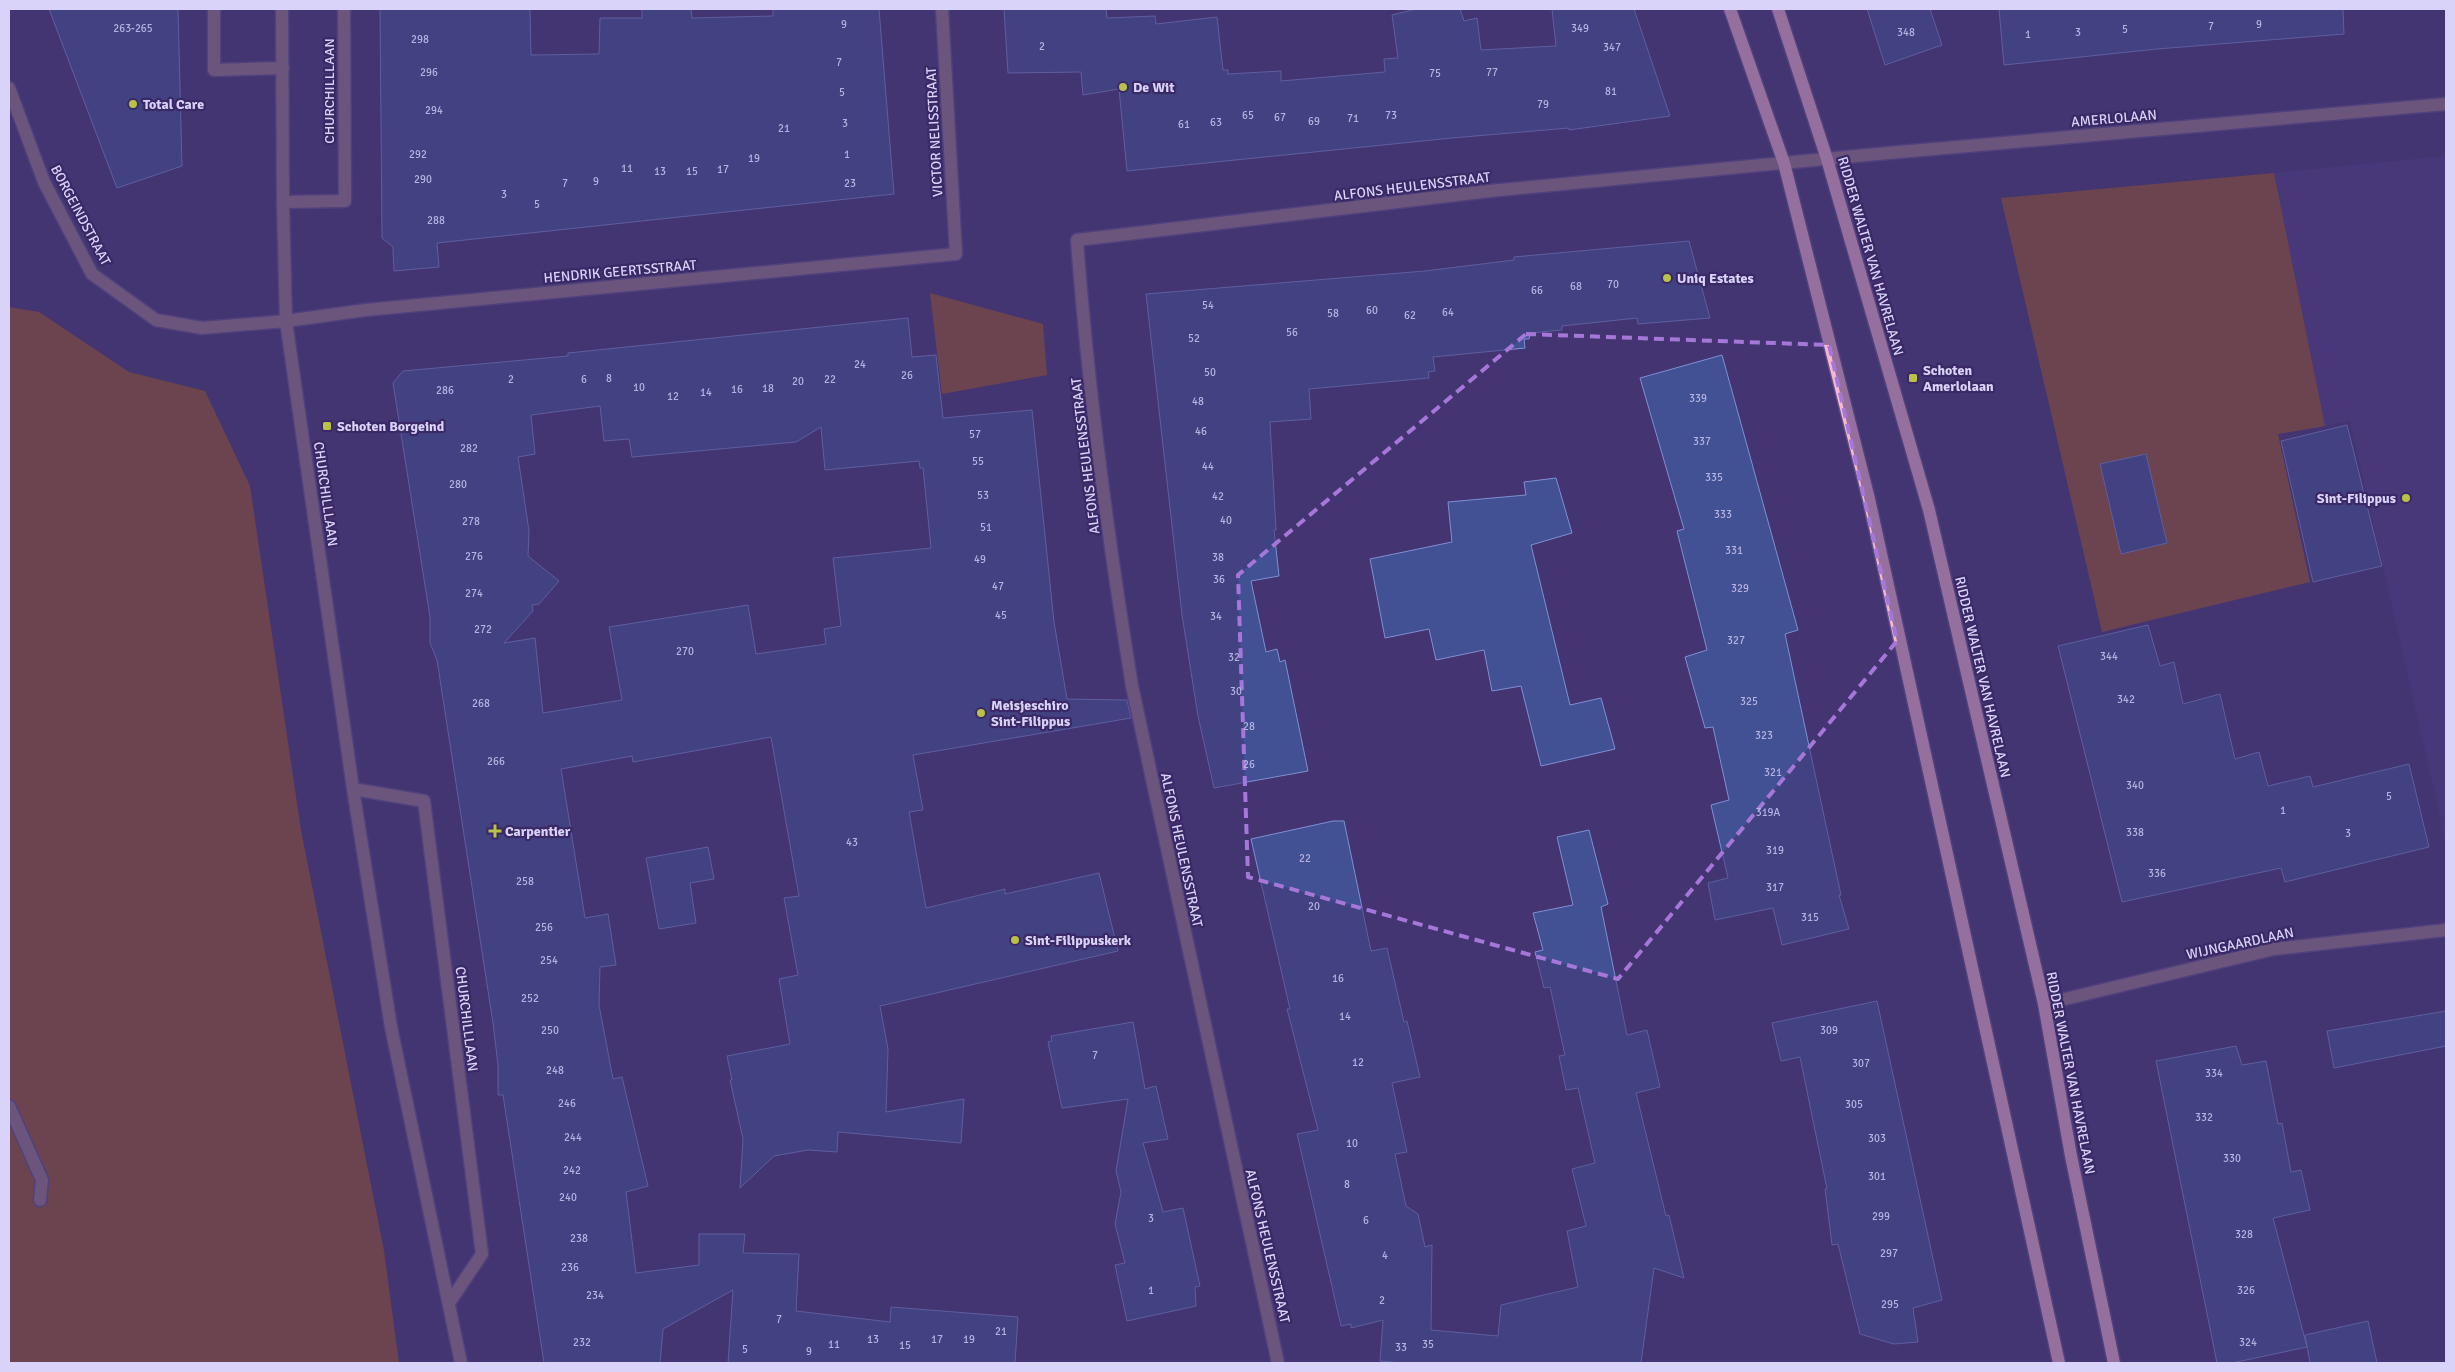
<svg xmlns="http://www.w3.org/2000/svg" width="2455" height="1372" viewBox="0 0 2455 1372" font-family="Signika,sans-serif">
  <rect width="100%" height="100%" fill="#443472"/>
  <!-- built -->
  <path fill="#4f3d81" d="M 2446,156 L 2446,842 L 2350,421 L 2325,426 L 2274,173 Z"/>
  <!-- green -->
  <path fill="#9c5725" d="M 2274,173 L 2325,426 L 2278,434 L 2310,582 L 2102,632 L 2001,198 Z
    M 930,293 L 1043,324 L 1047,375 L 942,394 Z
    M 9,307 L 39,312 L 129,372 L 205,391 L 250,486 L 301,830 L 384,1251 L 399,1363 L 9,1363 Z"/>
  <!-- building -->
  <path fill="#425094" stroke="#7f90d4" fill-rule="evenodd" d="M 49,9 L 178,9 L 182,166 L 117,188 Z
    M 380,9 L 530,9 L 531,55 L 599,54 L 600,18 L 642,18 L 642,9 L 691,9 L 692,18 L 773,16 L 773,9 L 879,9 L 894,194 L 437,243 L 439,267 L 394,271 L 393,247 L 382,238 Z
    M 1004,9 L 1106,9 L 1107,18 L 1155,16 L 1156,24 L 1217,17 L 1223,70 L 1228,70 L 1228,74 L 1281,71 L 1281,81 L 1385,72 L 1384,59 L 1398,58 L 1392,15 L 1416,9 L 1460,9 L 1464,21 L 1477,18 L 1481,50 L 1556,46 L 1552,9 L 1634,9 L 1670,116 L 1569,130 L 1569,128 L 1452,138 L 1127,171 L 1119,89 L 1083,95 L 1081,72 L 1008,73 Z
    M 1867,9 L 1930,9 L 1942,45 L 1885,65 Z
    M 1999,9 L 2343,9 L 2344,34 L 2157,49 L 2004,65 Z
    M 1689,241 L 1710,318 L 1638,324 L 1637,318 L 1562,326 L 1562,330 L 1530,333 L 1529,339 L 1524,339 L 1525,348 L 1433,357 L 1435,371 L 1428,372 L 1429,378 L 1309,389 L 1311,419 L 1270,422 L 1276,530 L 1274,530 L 1279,576 L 1251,581 L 1266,652 L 1277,649 L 1280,662 L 1285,660 L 1308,771 L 1214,788 L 1198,716 L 1182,615 L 1146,294 L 1425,271 L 1514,260 L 1514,257 Z
    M 908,318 L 912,357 L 936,355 L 943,418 L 1032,410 L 1054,622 L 1067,699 L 1127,700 L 1131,718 L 913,755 L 923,810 L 909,812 L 926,908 L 1005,889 L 1005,894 L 1099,873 L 1118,951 L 880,1006 L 888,1049 L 886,1112 L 964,1099 L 961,1143 L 838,1132 L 837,1152 L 808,1150 L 774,1156 L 740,1188 L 743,1139 L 730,1080 L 732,1080 L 727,1056 L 790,1044 L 779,979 L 798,975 L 784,898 L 799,896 L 771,737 L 633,762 L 632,756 L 561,769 L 585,918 L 608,914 L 616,965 L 600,967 L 599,1005 L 613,1079 L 622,1077 L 648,1186 L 626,1192 L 636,1273 L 699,1265 L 699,1234 L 745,1234 L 743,1253 L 799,1254 L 796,1311 L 890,1322 L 891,1307 L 1018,1317 L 1015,1363 L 728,1363 L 733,1290 L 663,1329 L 660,1363 L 544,1363 L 503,1095 L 498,1095 L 498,1065 L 493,1023 L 437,660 L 430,643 L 430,617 L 393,383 L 403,371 L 568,356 L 568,353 ZM 600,406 L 604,441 L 629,439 L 632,457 L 796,442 L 821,427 L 825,470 L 919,461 L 920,468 L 923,468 L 931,548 L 833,558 L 841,626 L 824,629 L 826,644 L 756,654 L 748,605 L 609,627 L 622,700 L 543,713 L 535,638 L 504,643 L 533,611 L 532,605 L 539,604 L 559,581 L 528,556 L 529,531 L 518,457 L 535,454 L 531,415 Z
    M 1722,355 L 1798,630 L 1785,634 L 1841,895 L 1839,895 L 1849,929 L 1782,945 L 1773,908 L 1715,920 L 1708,883 L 1728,878 L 1711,805 L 1729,800 L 1713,727 L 1705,728 L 1685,657 L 1707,650 L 1677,531 L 1684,529 L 1640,378 Z
    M 2347,425 L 2382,566 L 2313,582 L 2281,441 Z
    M 2146,454 L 2167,543 L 2121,554 L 2100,464 Z
    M 1556,478 L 1572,533 L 1531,545 L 1570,705 L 1601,698 L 1615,749 L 1541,766 L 1521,686 L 1492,691 L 1484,650 L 1436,660 L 1429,629 L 1385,638 L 1370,559 L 1452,542 L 1448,502 L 1526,495 L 1524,482 Z
    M 2148,625 L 2160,666 L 2174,662 L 2183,704 L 2220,694 L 2235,759 L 2259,752 L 2268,786 L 2310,776 L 2313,787 L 2409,764 L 2429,847 L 2285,882 L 2281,868 L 2122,902 L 2058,646 Z
    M 1333,821 L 1344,821 L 1371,951 L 1387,948 L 1404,1022 L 1407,1021 L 1420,1077 L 1392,1083 L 1407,1152 L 1395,1154 L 1406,1206 L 1418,1214 L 1425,1247 L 1432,1245 L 1431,1330 L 1498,1336 L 1501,1305 L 1578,1287 L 1567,1231 L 1586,1226 L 1572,1169 L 1595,1163 L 1578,1088 L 1566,1090 L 1559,1056 L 1565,1055 L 1550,987 L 1544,988 L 1535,952 L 1543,950 L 1533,913 L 1573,905 L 1557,837 L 1589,830 L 1608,904 L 1601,907 L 1627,1035 L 1647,1030 L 1660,1087 L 1636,1093 L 1666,1216 L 1669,1215 L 1684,1278 L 1654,1268 L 1641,1363 L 1401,1363 L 1380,1361 L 1383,1320 L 1351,1328 L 1351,1324 L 1341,1326 L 1297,1134 L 1318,1130 L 1287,1009 L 1290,1009 L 1251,839 Z
    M 708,847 L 714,879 L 690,883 L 696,923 L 659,929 L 646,858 Z
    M 1877,1001 L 1942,1300 L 1913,1308 L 1918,1342 L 1894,1344 L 1860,1334 L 1838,1244 L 1832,1245 L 1825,1189 L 1827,1189 L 1800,1057 L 1781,1061 L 1772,1023 Z
    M 2446,1011 L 2446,1046 L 2334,1068 L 2327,1031 Z
    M 1133,1022 L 1145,1089 L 1156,1086 L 1168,1139 L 1143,1143 L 1163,1212 L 1183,1208 L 1200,1286 L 1195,1287 L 1196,1306 L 1127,1321 L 1115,1265 L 1125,1263 L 1115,1224 L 1121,1192 L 1116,1171 L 1128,1099 L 1062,1108 L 1048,1042 L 1052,1041 L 1051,1036 Z
    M 2236,1046 L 2242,1065 L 2266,1061 L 2278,1124 L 2282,1123 L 2291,1172 L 2301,1170 L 2310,1210 L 2273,1218 L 2307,1347 L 2232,1363 L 2217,1363 L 2156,1061 Z
    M 2368,1321 L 2377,1363 L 2310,1363 L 2305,1335 Z"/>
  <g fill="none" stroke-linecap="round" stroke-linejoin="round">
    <!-- minor casing -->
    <g stroke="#5f518a" stroke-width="15">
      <path id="minor" d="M 214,9 L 214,70 L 283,68
        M 282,9 L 283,202 L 286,321 L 353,789 L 391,1027 L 461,1363
        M 9,88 L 44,182 L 92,274 L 156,320 L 202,328 L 286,321 L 366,310 L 956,254 L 942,9
        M 283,202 L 345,201 L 344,9
        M 353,789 L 424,801 L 482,1254 L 449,1303
        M 2044,1004 L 2274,949 L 2446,930
        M 9,1106 L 42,1180 L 40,1200
        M 1278,1363 L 1132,686 C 1108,538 1088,390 1077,240 L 1490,191 L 1888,153 L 2446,104"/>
    </g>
    <!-- major casing -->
    <g stroke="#5f518a" stroke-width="15">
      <path id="major" d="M 1730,9 L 1784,163 L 1869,499 L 2059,1363
        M 1778,9 L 1827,159 L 1929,510 L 2044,1004 L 2071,1156 L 2114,1363"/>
    </g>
    <!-- minor -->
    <use href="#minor" stroke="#9e7c89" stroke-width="12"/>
    <!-- major -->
    <use href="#major" stroke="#f9b5d1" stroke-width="12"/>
  </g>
  <!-- marked area -->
  <path d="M0 0H2455V1372H0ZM 1526,334 L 1829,345 L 1897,641 L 1618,979 L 1248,877 L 1238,575 Z" fill="#443472" fill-opacity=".55" fill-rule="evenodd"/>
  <path fill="none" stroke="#a577d9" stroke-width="4" stroke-dasharray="10 6" stroke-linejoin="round" d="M 1526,334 L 1829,345 L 1897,641 L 1618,979 L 1248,877 L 1238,575 Z"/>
  <!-- markers -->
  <g fill="#b9c146" stroke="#3a2966" stroke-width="2">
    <circle cx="1123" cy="87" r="5"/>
    <circle cx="133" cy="104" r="5"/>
    <circle cx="1667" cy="278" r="5"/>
    <rect x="1908" y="373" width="10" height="10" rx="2.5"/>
    <rect x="322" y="421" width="10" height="10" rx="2.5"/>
    <circle cx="2406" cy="498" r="5"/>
    <circle cx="981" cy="713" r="5"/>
    <path d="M492.5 823.5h5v5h5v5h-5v5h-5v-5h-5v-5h5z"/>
    <circle cx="1015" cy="940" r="5"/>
  </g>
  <g text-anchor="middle" stroke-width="4.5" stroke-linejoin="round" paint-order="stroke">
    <!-- number labels -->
    <g font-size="11" fill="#b3b2e0">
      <text x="844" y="28">9</text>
      <text x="2259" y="28">9</text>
      <text x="2211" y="30">7</text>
      <text x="133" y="32">263-265</text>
      <text x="1580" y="32">349</text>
      <text x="2125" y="33">5</text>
      <text x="1906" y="36">348</text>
      <text x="2078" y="36">3</text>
      <text x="2028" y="38">1</text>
      <text x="420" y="43">298</text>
      <text x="1042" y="50">2</text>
      <text x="1612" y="51">347</text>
      <text x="839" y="66">7</text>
      <text x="429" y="76">296</text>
      <text x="1492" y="76">77</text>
      <text x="1435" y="77">75</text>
      <text x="1611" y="95">81</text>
      <text x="842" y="96">5</text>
      <text x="1543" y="108">79</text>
      <text x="434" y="114">294</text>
      <text x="1248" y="119">65</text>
      <text x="1391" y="119">73</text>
      <text x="1280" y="121">67</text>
      <text x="1353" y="122">71</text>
      <text x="1314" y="125">69</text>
      <text x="1216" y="126">63</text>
      <text x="845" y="127">3</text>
      <text x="1184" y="128">61</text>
      <text x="784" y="132">21</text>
      <text x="418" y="158">292</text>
      <text x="847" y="158">1</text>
      <text x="754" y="162">19</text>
      <text x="627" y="172">11</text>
      <text x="723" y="173">17</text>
      <text x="660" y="175">13</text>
      <text x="692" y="175">15</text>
      <text x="423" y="183">290</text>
      <text x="596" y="185">9</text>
      <text x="565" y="187">7</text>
      <text x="850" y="187">23</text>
      <text x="504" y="198">3</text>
      <text x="537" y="208">5</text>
      <text x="436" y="224">288</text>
      <text x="1613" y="288">70</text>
      <text x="1576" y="290">68</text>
      <text x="1537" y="294">66</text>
      <text x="1208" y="309">54</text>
      <text x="1372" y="314">60</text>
      <text x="1448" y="316">64</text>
      <text x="1333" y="317">58</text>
      <text x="1410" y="319">62</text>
      <text x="1292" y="336">56</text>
      <text x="1194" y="342">52</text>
      <text x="860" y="368">24</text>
      <text x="1210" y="376">50</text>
      <text x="907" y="379">26</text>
      <text x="609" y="382">8</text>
      <text x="511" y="383">2</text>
      <text x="584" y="383">6</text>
      <text x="830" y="383">22</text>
      <text x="798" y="385">20</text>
      <text x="639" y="391">10</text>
      <text x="768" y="392">18</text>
      <text x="737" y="393">16</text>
      <text x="445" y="394">286</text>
      <text x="706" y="396">14</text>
      <text x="673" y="400">12</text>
      <text x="1698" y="402">339</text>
      <text x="1198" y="405">48</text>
      <text x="1201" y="435">46</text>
      <text x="975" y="438">57</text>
      <text x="1702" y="445">337</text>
      <text x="469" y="452">282</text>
      <text x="978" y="465">55</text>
      <text x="1208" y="470">44</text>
      <text x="1714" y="481">335</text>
      <text x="458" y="488">280</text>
      <text x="983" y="499">53</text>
      <text x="1218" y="500">42</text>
      <text x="1723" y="518">333</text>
      <text x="1226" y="524">40</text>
      <text x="471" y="525">278</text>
      <text x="986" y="531">51</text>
      <text x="1734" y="554">331</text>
      <text x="474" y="560">276</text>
      <text x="1218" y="561">38</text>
      <text x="980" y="563">49</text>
      <text x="1219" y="583">36</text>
      <text x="998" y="590">47</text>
      <text x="1740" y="592">329</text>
      <text x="474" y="597">274</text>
      <text x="1001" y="619">45</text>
      <text x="1216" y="620">34</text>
      <text x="483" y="633">272</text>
      <text x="1736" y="644">327</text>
      <text x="685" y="655">270</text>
      <text x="2109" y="660">344</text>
      <text x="1234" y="661">32</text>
      <text x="1236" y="695">30</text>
      <text x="2126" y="703">342</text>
      <text x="1749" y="705">325</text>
      <text x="481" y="707">268</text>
      <text x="1249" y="730">28</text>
      <text x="1764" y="739">323</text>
      <text x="496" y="765">266</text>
      <text x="1249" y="768">26</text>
      <text x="1773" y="776">321</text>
      <text x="2135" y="789">340</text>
      <text x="2389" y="800">5</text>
      <text x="2283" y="814">1</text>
      <text x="1768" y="816">319A</text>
      <text x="2135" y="836">338</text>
      <text x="2348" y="837">3</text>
      <text x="852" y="846">43</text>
      <text x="1775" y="854">319</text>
      <text x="1305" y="862">22</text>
      <text x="2157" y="877">336</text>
      <text x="525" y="885">258</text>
      <text x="1775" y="891">317</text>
      <text x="1314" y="910">20</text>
      <text x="1810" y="921">315</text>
      <text x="544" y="931">256</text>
      <text x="549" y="964">254</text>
      <text x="1338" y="982">16</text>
      <text x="530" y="1002">252</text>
      <text x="1345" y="1020">14</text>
      <text x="550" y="1034">250</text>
      <text x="1829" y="1034">309</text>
      <text x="1095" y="1059">7</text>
      <text x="1358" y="1066">12</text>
      <text x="1861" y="1067">307</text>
      <text x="555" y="1074">248</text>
      <text x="2214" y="1077">334</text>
      <text x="567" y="1107">246</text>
      <text x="1854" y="1108">305</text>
      <text x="2204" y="1121">332</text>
      <text x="573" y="1141">244</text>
      <text x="1877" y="1142">303</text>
      <text x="1352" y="1147">10</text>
      <text x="2232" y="1162">330</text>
      <text x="572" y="1174">242</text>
      <text x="1877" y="1180">301</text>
      <text x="1347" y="1188">8</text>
      <text x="568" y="1201">240</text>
      <text x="1881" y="1220">299</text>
      <text x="1151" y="1222">3</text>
      <text x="1366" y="1224">6</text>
      <text x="2244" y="1238">328</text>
      <text x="579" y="1242">238</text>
      <text x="1889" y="1257">297</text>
      <text x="1385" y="1259">4</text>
      <text x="570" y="1271">236</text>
      <text x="1151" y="1294">1</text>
      <text x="2246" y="1294">326</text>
      <text x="595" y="1299">234</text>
      <text x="1382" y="1304">2</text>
      <text x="1890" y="1308">295</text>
      <text x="779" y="1323">7</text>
      <text x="1001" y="1335">21</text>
      <text x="873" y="1343">13</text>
      <text x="937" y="1343">17</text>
      <text x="969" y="1343">19</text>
      <text x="582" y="1346">232</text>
      <text x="2248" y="1346">324</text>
      <text x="834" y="1348">11</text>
      <text x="1428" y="1348">35</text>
      <text x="905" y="1349">15</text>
      <text x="1401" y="1351">33</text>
      <text x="745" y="1353">5</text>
      <text x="809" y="1355">9</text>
    </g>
    <!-- poi labels -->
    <g font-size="14" font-weight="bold" fill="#d9d3f9" stroke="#3a2966" text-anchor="start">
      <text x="1133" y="92">De Wit</text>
      <text x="143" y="109">Total Care</text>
      <text x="1677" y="283">Uniq Estates</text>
      <text x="1923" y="375">Schoten<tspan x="1923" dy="16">Amerlolaan</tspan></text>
      <text x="337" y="431">Schoten Borgeind</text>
      <text x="2396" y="503" text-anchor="end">Sint-Filippus</text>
      <text x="991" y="710">Meisjeschiro<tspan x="991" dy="16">Sint-Filippus</tspan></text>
      <text x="505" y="836">Carpentier</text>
      <text x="1025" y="945">Sint-Filippuskerk</text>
    </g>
    <!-- street labels -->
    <g font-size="14" fill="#d9d3f9" stroke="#3a2966">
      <text transform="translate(329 91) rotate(-90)" y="5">CHURCHILLLAAN</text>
      <text transform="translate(2114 118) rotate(-5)" y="5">AMERLOLAAN</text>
      <text transform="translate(934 132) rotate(-93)" y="5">VICTOR NELISSTRAAT</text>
      <text transform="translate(1412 186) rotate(-7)" y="5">ALFONS HEULENSSTRAAT</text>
      <text transform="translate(81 215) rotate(62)" y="5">BORGEINDSTRAAT</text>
      <text transform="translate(1871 256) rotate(74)" y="5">RIDDER WALTER VAN HAVRELAAN</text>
      <text transform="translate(620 271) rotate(-5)" y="5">HENDRIK GEERTSSTRAAT</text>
      <text transform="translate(1085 456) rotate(-97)" y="5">ALFONS HEULENSSTRAAT</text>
      <text transform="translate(326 494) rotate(82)" y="5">CHURCHILLLAAN</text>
      <text transform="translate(1983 677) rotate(77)" y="5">RIDDER WALTER VAN HAVRELAAN</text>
      <text transform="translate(1182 850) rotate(78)" y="5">ALFONS HEULENSSTRAAT</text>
      <text transform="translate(2240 943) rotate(-12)" y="5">WIJNGAARDLAAN</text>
      <text transform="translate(467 1019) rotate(83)" y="5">CHURCHILLLAAN</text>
      <text transform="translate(2071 1073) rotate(79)" y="5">RIDDER WALTER VAN HAVRELAAN</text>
      <text transform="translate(1268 1246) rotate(77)" y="5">ALFONS HEULENSSTRAAT</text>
    </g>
  </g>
  <!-- border -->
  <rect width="2455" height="1372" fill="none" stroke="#d9d3f9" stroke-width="20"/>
</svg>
